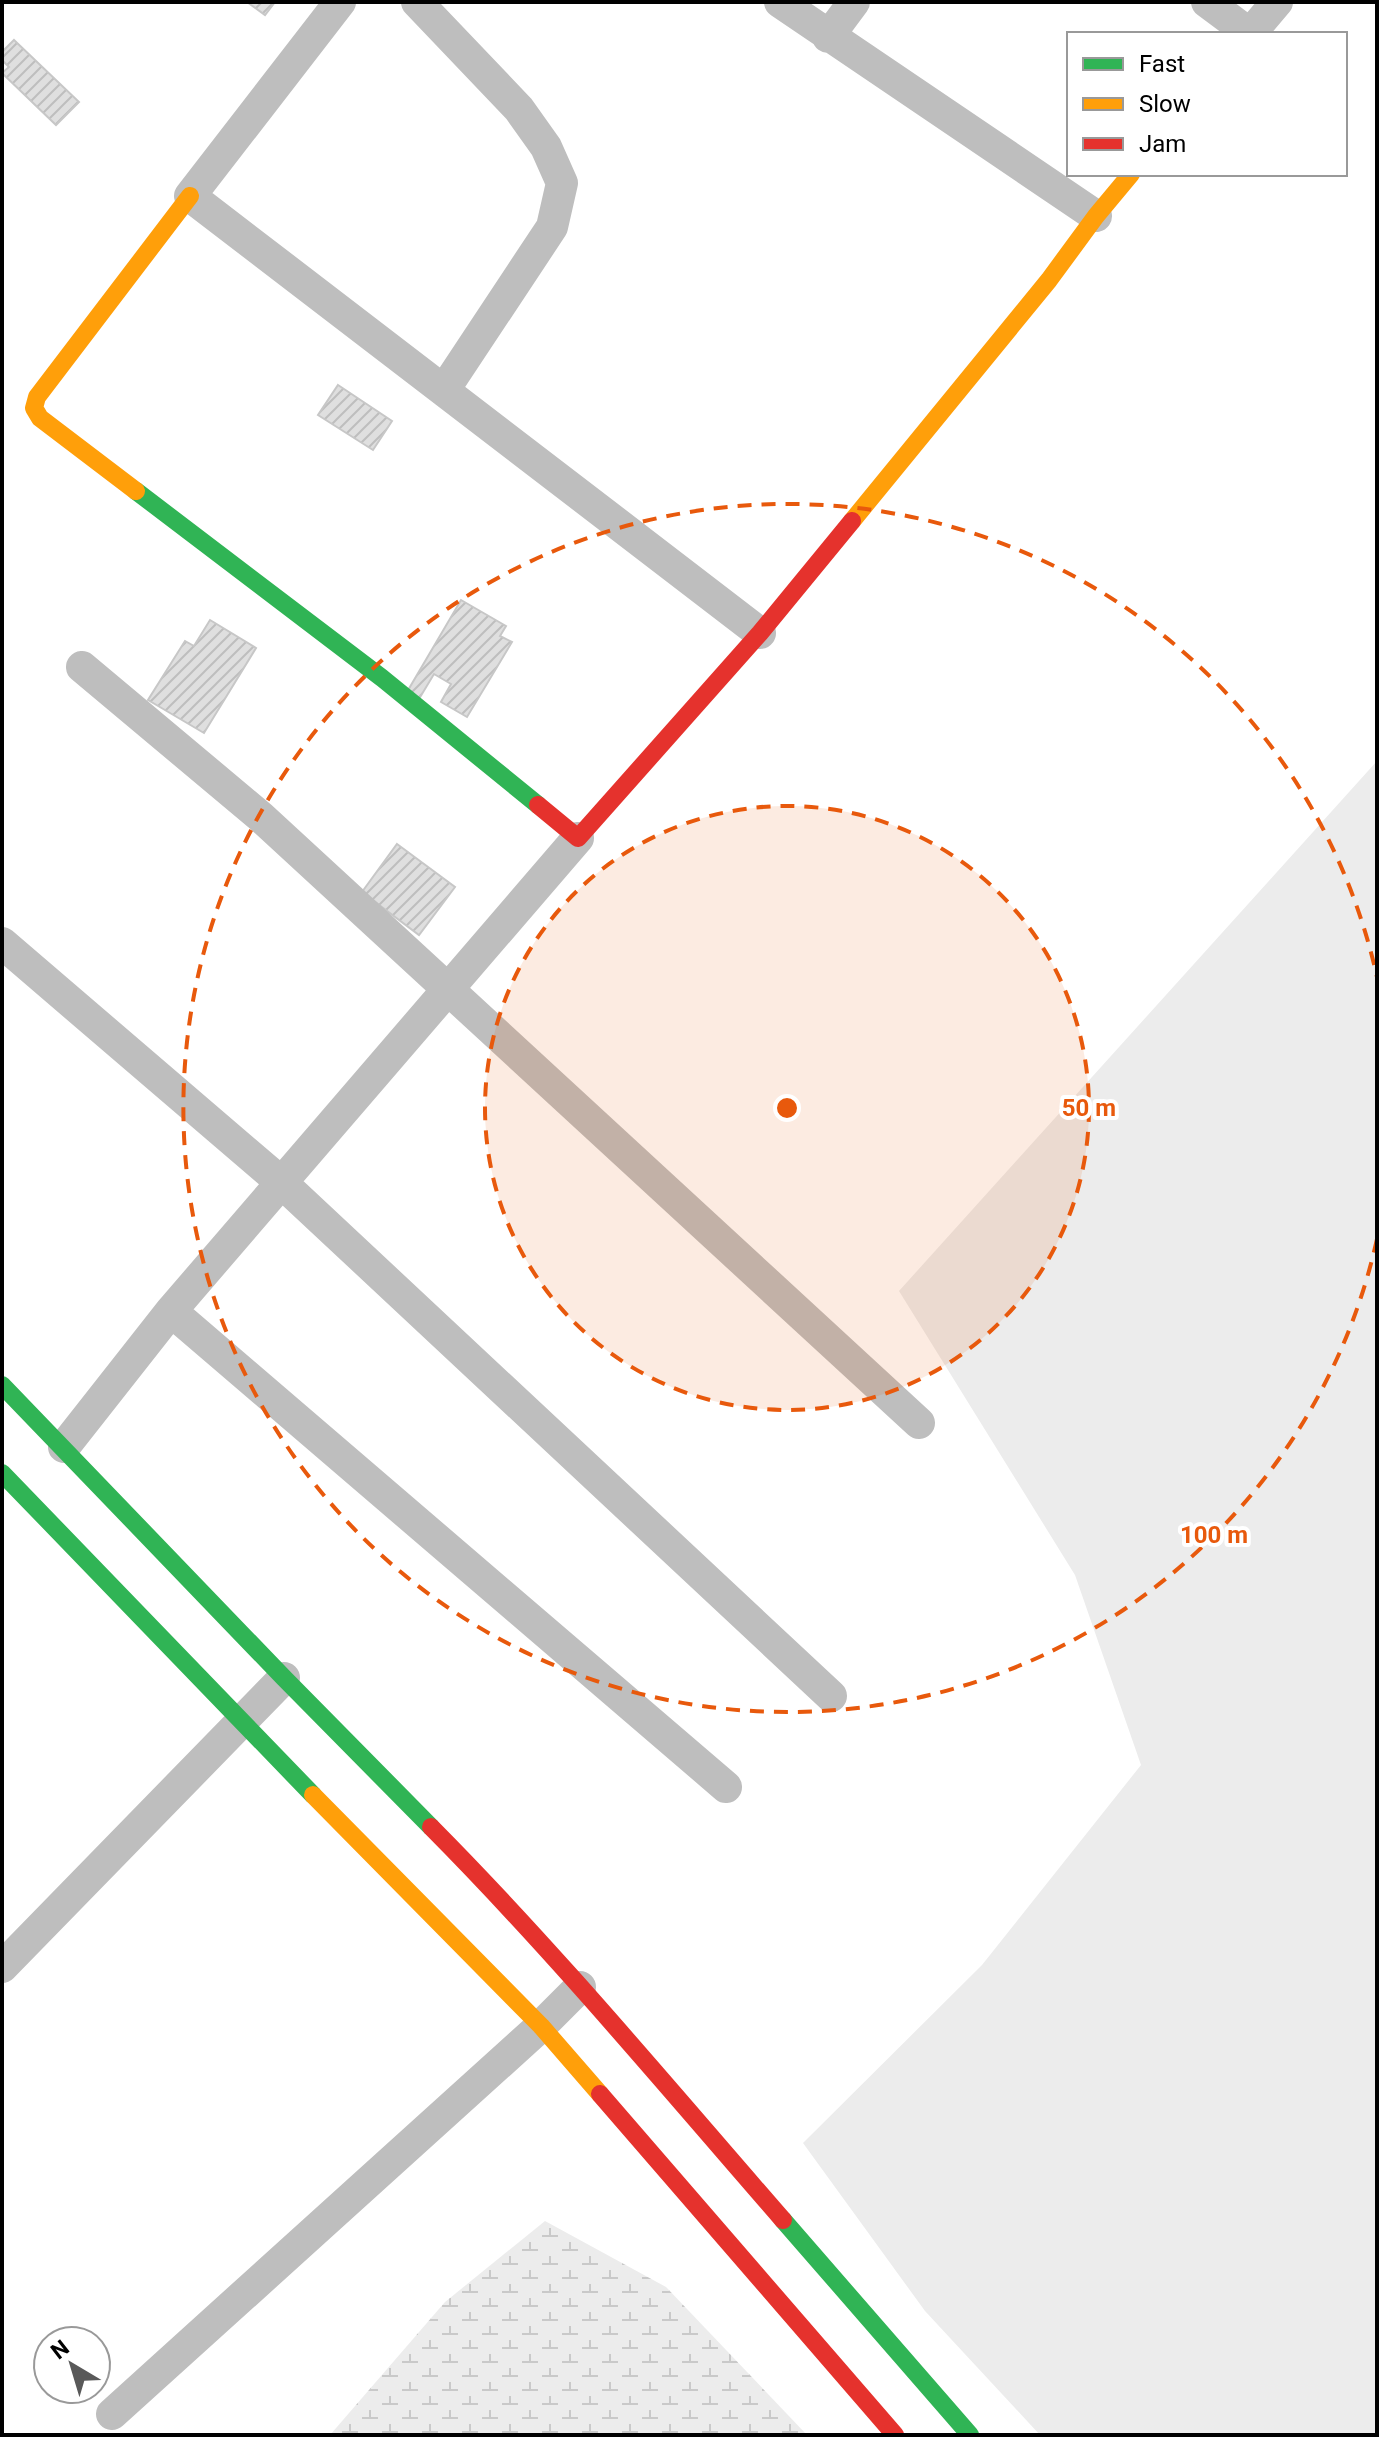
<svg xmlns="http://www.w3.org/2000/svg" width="1379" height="2437" viewBox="0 0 1379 2437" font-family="Roboto,sans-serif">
  <defs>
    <pattern id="wetland-marsh" width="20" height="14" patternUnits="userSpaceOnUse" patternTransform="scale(2)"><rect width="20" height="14" fill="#ececec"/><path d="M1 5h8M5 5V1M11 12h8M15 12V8" fill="none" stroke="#c9c9c9"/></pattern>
    <pattern id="building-hatch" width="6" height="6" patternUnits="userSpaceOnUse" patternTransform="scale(2)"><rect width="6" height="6" fill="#dfdfdf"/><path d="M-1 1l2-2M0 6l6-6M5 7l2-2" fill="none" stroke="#bebebe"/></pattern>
  </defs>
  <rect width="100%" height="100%" fill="#fff"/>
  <!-- grass -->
  <path fill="#ececec" d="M 1377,761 L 1377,2435 L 1040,2435 L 925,2311 L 803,2143 L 982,1965 L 1141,1765 L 1075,1575 L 899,1291 Z"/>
  <!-- wetland -->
  <path fill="url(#wetland-marsh)" d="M 545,2221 L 666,2287 L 807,2435 L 330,2435 L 445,2302 Z"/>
  <!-- building -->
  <path fill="url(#building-hatch)" stroke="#c7c7c7" stroke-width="2" d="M 247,2 L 275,2 L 265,15 Z
    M 14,40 L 79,102 L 56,125 L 2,73 L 9,67 L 2,60 L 2,52 Z
    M 338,385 L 392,421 L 373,450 L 318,415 Z
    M 461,600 L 506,626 L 500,636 L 512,642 L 467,717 L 441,702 L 451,684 L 434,674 L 419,699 L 407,692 Z
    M 210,620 L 256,648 L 204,733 L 148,700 L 185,641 L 194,646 Z
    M 397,844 L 455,887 L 419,935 L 362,892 Z"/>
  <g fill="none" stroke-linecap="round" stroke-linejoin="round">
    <!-- street -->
    <path stroke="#bebebe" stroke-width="32" d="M 340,2 L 190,196 L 760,633
      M 417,2 L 519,109 L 546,147 L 562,183 L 552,227 L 444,390
      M 780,2 L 1096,216
      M 1207,2 L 1250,34 L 1277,2
      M 828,37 L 854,2
      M 82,667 L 261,817 L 919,1423
      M 2,943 L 282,1183 L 831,1696
      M 171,1311 L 726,1787
      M 64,1447 L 171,1311 L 578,838
      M 2,1967 L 284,1678
      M 112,2414 L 541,2026 L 580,1987"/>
    <!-- fast -->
    <path stroke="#30b455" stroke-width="18" d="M 136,491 L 382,678 L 538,805
      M 2,1385 L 284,1678 L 431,1827
      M 2,1473 L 313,1795
      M 783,2220 L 970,2435"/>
    <!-- slow -->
    <path stroke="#ff9f0a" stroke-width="18" d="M 136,491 L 40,418 L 34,408 L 37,397 L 190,196
      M 852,521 L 1049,280 L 1096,216 L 1131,174
      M 313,1795 L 541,2026 L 600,2094"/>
    <!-- jam -->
    <path stroke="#e5322d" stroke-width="18" d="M 538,805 L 578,838 L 760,633 L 852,521
      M 431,1827 C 555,1952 668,2088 783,2220
      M 600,2094 L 895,2435"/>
  </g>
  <!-- distance rings -->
  <circle cx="787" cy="1108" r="302" fill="#e8590c" fill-opacity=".12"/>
  <g fill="none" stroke="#e8590c" stroke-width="4" stroke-dasharray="14 10">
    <circle cx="787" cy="1108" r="302"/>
    <path d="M1377 1239A604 604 0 1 1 1377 977"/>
  </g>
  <circle cx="787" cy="1108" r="12" fill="#e8590c" stroke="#fff" stroke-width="4"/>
  <g font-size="24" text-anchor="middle" font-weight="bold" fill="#e8590c" stroke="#fff" stroke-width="8" stroke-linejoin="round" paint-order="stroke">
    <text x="1089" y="1116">50 m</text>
    <text x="1214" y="1543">100 m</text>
  </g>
  <!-- border -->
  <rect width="1379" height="2437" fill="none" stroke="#000000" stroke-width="8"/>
  <!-- legend -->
  <rect x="1067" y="32" width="280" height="144" fill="#ffffff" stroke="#999999" stroke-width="2"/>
  <rect x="1083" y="58" width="40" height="12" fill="#30b455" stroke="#999999" stroke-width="2"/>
  <text x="1139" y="72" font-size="24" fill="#000000">Fast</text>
  <rect x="1083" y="98" width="40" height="12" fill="#ff9f0a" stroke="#999999" stroke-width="2"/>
  <text x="1139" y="112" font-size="24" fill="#000000">Slow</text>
  <rect x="1083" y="138" width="40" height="12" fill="#e5322d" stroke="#999999" stroke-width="2"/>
  <text x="1139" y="152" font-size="24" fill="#000000">Jam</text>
  <!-- north arrow -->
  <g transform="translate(72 2365) rotate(322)"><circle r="38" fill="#ffffff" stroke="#999999" stroke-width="2"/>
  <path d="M0-6L14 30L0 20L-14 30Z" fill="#595959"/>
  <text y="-12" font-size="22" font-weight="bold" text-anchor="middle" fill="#000000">N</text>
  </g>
</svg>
